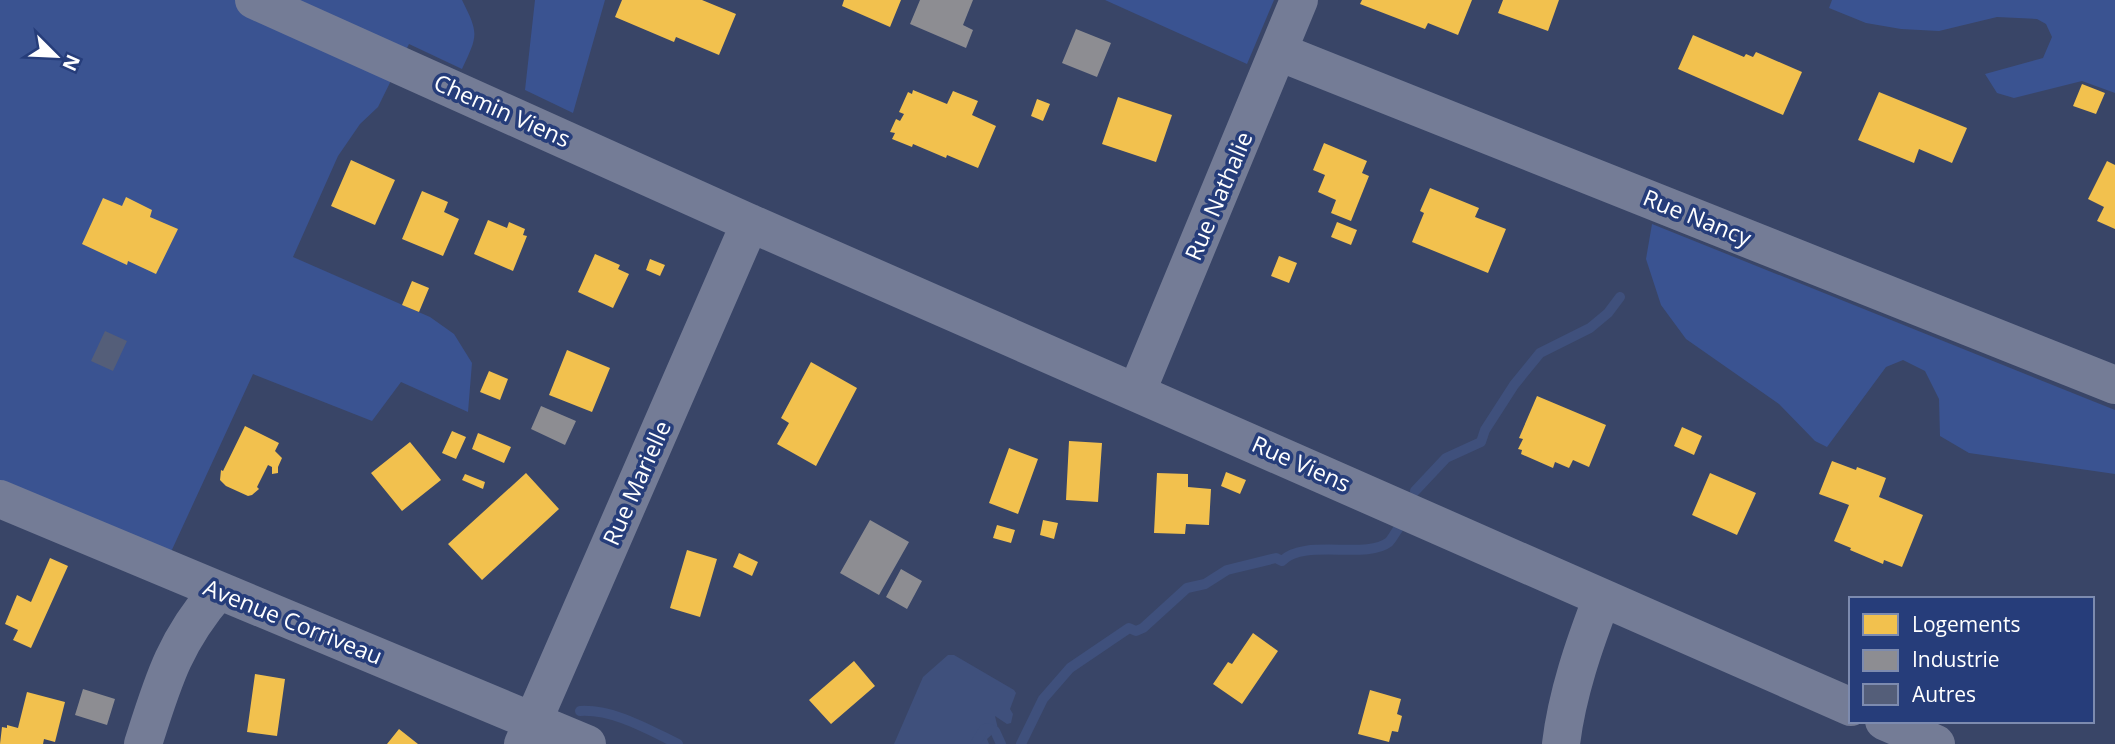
<svg xmlns="http://www.w3.org/2000/svg" width="2115" height="744" viewBox="0 0 2115 744" font-family="'Open Sans',sans-serif">
  <rect width="100%" height="100%" fill="#394567"/>
  <!-- green -->
  <path fill="#3a5391" d="M 0,0 L 462,0 C 479,34 478,35 462,69 L 409,44 L 378,107 L 360,124 L 338,156 L 293,257 L 430,317 L 454,334 L 472,363 L 468,412 L 401,382 L 372,421 L 253,374 L 170,554 L 0,482 Z
    M 535,0 L 605,0 L 573,113 L 525,90 Z
    M 1105,0 L 1274,0 L 1247,64 Z
    M 1832,0 L 2115,0 L 2115,93 L 2082,81 L 2014,98 L 1997,93 L 1985,74 L 2043,58 L 2052,37 L 2046,24 L 2037,19 L 1997,17 L 1939,31 L 1901,29 L 1866,23 L 1829,8 Z
    M 1652,224 L 2115,410 L 2115,474 L 1969,453 L 1940,436 L 1939,399 L 1925,371 L 1903,360 L 1886,367 L 1827,447 L 1815,441 L 1779,404 L 1686,339 L 1661,305 L 1646,259 Z"/>
  <!-- water -->
  <path fill="#3f507c" d="M 948,655 L 954,655 L 1014,690 L 1016,693 L 1010,709 L 1013,714 L 1011,723 L 1007,724 L 995,716 L 998,729 L 987,739 L 989,744 L 894,744 L 923,677 Z"/>
  <!-- homes -->
  <path fill="#f2c14e" d="M 622,0 L 702,0 L 736,14 L 719,55 L 676,37 L 674,42 L 615,17 Z
    M 844,0 L 901,0 L 890,27 L 842,6 Z
    M 1362,0 L 1472,0 L 1458,35 L 1428,23 L 1425,29 L 1360,4 Z
    M 1503,0 L 1559,0 L 1548,31 L 1498,13 Z
    M 1693,35 L 1744,57 L 1746,54 L 1753,57 L 1756,52 L 1802,72 L 1783,115 L 1678,69 Z
    M 2082,84 L 2105,93 L 2096,114 L 2073,106 Z
    M 913,90 L 947,104 L 953,91 L 978,101 L 972,115 L 996,126 L 978,168 L 947,155 L 946,158 L 913,144 L 912,147 L 892,139 L 895,133 L 890,132 L 896,119 L 900,121 L 904,114 L 899,112 L 908,92 L 912,94 Z
    M 1879,92 L 1967,128 L 1952,163 L 1919,149 L 1914,163 L 1858,140 Z
    M 1118,97 L 1172,115 L 1156,162 L 1102,144 Z
    M 1037,99 L 1050,104 L 1043,121 L 1031,116 Z
    M 1324,143 L 1367,161 L 1362,173 L 1369,176 L 1351,221 L 1331,213 L 1336,200 L 1318,192 L 1325,175 L 1313,170 Z
    M 351,160 L 395,180 L 375,225 L 331,206 Z
    M 2107,161 L 2115,165 L 2115,229 L 2097,221 L 2104,207 L 2088,199 Z
    M 1430,188 L 1479,208 L 1475,217 L 1506,229 L 1488,273 L 1412,242 L 1424,213 L 1420,211 Z
    M 422,191 L 448,202 L 444,212 L 459,219 L 443,256 L 402,239 Z
    M 126,197 L 152,210 L 150,217 L 178,229 L 156,274 L 128,261 L 127,265 L 82,244 L 103,198 L 122,206 Z
    M 488,220 L 507,228 L 509,222 L 525,229 L 523,235 L 527,236 L 513,271 L 474,254 Z
    M 1337,222 L 1357,230 L 1351,245 L 1331,237 Z
    M 595,254 L 620,265 L 618,269 L 629,274 L 613,308 L 578,292 Z
    M 1279,256 L 1297,263 L 1289,283 L 1271,276 Z
    M 650,259 L 665,265 L 660,276 L 646,270 Z
    M 412,281 L 429,288 L 419,312 L 402,305 Z
    M 567,350 L 610,368 L 592,412 L 549,395 Z
    M 811,362 L 857,388 L 816,466 L 777,444 L 789,423 L 781,418 Z
    M 489,371 L 508,379 L 500,400 L 480,392 Z
    M 1537,396 L 1606,425 L 1589,467 L 1573,460 L 1569,468 L 1555,462 L 1553,468 L 1521,454 L 1522,450 L 1518,449 L 1523,439 L 1519,438 Z
    M 245,426 L 279,443 L 275,451 L 282,458 L 278,467 L 278,473 L 272,474 L 272,467 L 268,465 L 257,487 L 259,489 L 252,495 L 248,496 L 226,486 L 220,480 L 221,470 L 223,471 Z
    M 1682,427 L 1702,436 L 1694,455 L 1674,446 Z
    M 452,431 L 466,437 L 456,459 L 442,453 Z
    M 478,433 L 511,447 L 504,463 L 472,449 Z
    M 1069,441 L 1102,443 L 1098,502 L 1066,500 Z
    M 410,442 L 441,480 L 402,511 L 371,473 Z
    M 1009,448 L 1038,459 L 1018,514 L 989,503 Z
    M 1832,461 L 1856,470 L 1857,467 L 1886,478 L 1879,497 L 1923,515 L 1902,567 L 1884,560 L 1883,564 L 1850,550 L 1851,548 L 1834,541 L 1849,505 L 1819,494 Z
    M 1226,472 L 1246,480 L 1240,494 L 1221,486 Z
    M 526,473 L 559,509 L 482,580 L 448,544 Z
    M 1157,473 L 1188,474 L 1188,487 L 1211,489 L 1209,525 L 1186,524 L 1185,534 L 1154,533 Z
    M 1710,473 L 1756,493 L 1737,535 L 1692,515 Z
    M 465,474 L 485,482 L 483,489 L 462,480 Z
    M 1043,520 L 1058,523 L 1054,539 L 1040,535 Z
    M 997,525 L 1015,530 L 1011,543 L 993,538 Z
    M 687,550 L 717,559 L 700,617 L 670,608 Z
    M 739,553 L 758,562 L 752,576 L 733,567 Z
    M 50,558 L 68,566 L 31,648 L 13,640 L 18,630 L 5,624 L 17,595 L 31,602 Z
    M 1253,633 L 1278,651 L 1242,704 L 1213,684 L 1228,662 L 1232,664 Z
    M 854,661 L 875,686 L 831,724 L 809,700 Z
    M 255,674 L 285,679 L 277,736 L 247,732 Z
    M 1370,690 L 1401,699 L 1397,714 L 1402,716 L 1398,732 L 1392,731 L 1389,742 L 1358,734 Z
    M 27,692 L 65,702 L 55,742 L 44,739 L 43,744 L 0,744 L 2,727 L 7,728 L 7,725 L 18,728 Z
    M 399,729 L 418,744 L 387,744 Z"/>
  <!-- industry -->
  <path fill="#8d8d92" d="M 920,0 L 973,0 L 963,25 L 973,30 L 966,48 L 910,24 Z
    M 1076,29 L 1111,43 L 1097,77 L 1062,63 Z
    M 541,406 L 576,421 L 565,445 L 531,429 Z
    M 870,520 L 909,542 L 879,595 L 840,573 Z
    M 901,569 L 922,581 L 907,609 L 886,597 Z
    M 83,689 L 115,699 L 107,725 L 75,715 Z"/>
  <g fill="none" stroke-linecap="round" stroke-linejoin="round">
    <!-- stream -->
    <path stroke="#3f507c" stroke-width="10" d="M 1415,491 L 1446,458 L 1481,442 L 1485,430 L 1514,385 L 1540,353 L 1590,328 L 1608,313 L 1620,297
      M 580,711 C 614,709 649,730 678,744
      M 975,744 L 984,729 L 988,728 L 995,731 L 1001,744
      M 1021,744 L 1043,699 L 1070,668 L 1129,628 L 1136,631 L 1143,628 L 1187,588 L 1205,584 L 1227,570 L 1276,558 L 1282,561 C 1304,538 1366,560 1389,542 C 1392,539 1395,533 1398,529"/>
  </g>
  <!-- building -->
  <path fill="#545e79" d="M 105,331 L 127,341 L 113,371 L 91,361 Z"/>
  <g fill="none" stroke-linecap="round" stroke-linejoin="round">
    <!-- minor -->
    <path stroke="#747c96" stroke-width="38" d="M 254,0 L 750,223 L 1851,707
      M 1279,52 L 2115,385
      M 1137,391 L 1299,0
      M 0,499 L 587,744
      M 1884,721 L 1936,744
      M 143,744 C 163,681 174,642 218,591
      M 523,744 L 750,223
      M 1561,744 C 1567,694 1584,645 1602,598"/>
  </g>
  <g text-anchor="middle" stroke-width="7" stroke-linejoin="round" paint-order="stroke">
    <!-- street labels -->
    <g font-size="23" fill="#fff" stroke="#263d7a">
      <text transform="translate(502 111) rotate(24)" y="8">Chemin Viens</text>
      <text transform="translate(1219 196) rotate(-67)" y="8">Rue Nathalie</text>
      <text transform="translate(1697 218) rotate(22)" y="8">Rue Nancy</text>
      <text transform="translate(1301 464) rotate(24)" y="8">Rue Viens</text>
      <text transform="translate(637 483) rotate(-66)" y="8">Rue Marielle</text>
      <text transform="translate(293 622) rotate(22)" y="8">Avenue Corriveau</text>
    </g>
  </g>
  <!-- legend -->
  <rect x="1849" y="597" width="245" height="126" fill="#263d7a" stroke="#7d8baf" stroke-width="2"/>
  <rect x="1863" y="614" width="35" height="21" fill="#f2c14e" stroke="#7d8baf" stroke-width="2"/>
  <text x="1912" y="632" font-size="21" fill="#ffffff">Logements</text>
  <rect x="1863" y="650" width="35" height="21" fill="#8d8d92" stroke="#7d8baf" stroke-width="2"/>
  <text x="1912" y="667" font-size="21" fill="#ffffff">Industrie</text>
  <rect x="1863" y="684" width="35" height="21" fill="#545e79" stroke="#7d8baf" stroke-width="2"/>
  <text x="1912" y="702" font-size="21" fill="#ffffff">Autres</text>
  <!-- north arrow -->
  <g transform="translate(56 56) rotate(114)" stroke="#263d7a" stroke-width="5" paint-order="stroke">
  <path d="M0-5L12 26L0 18L-12 26Z" fill="#ffffff"/>
  <text y="-10" font-size="19" font-weight="bold" text-anchor="middle" fill="#ffffff">N</text>
  </g>
</svg>
